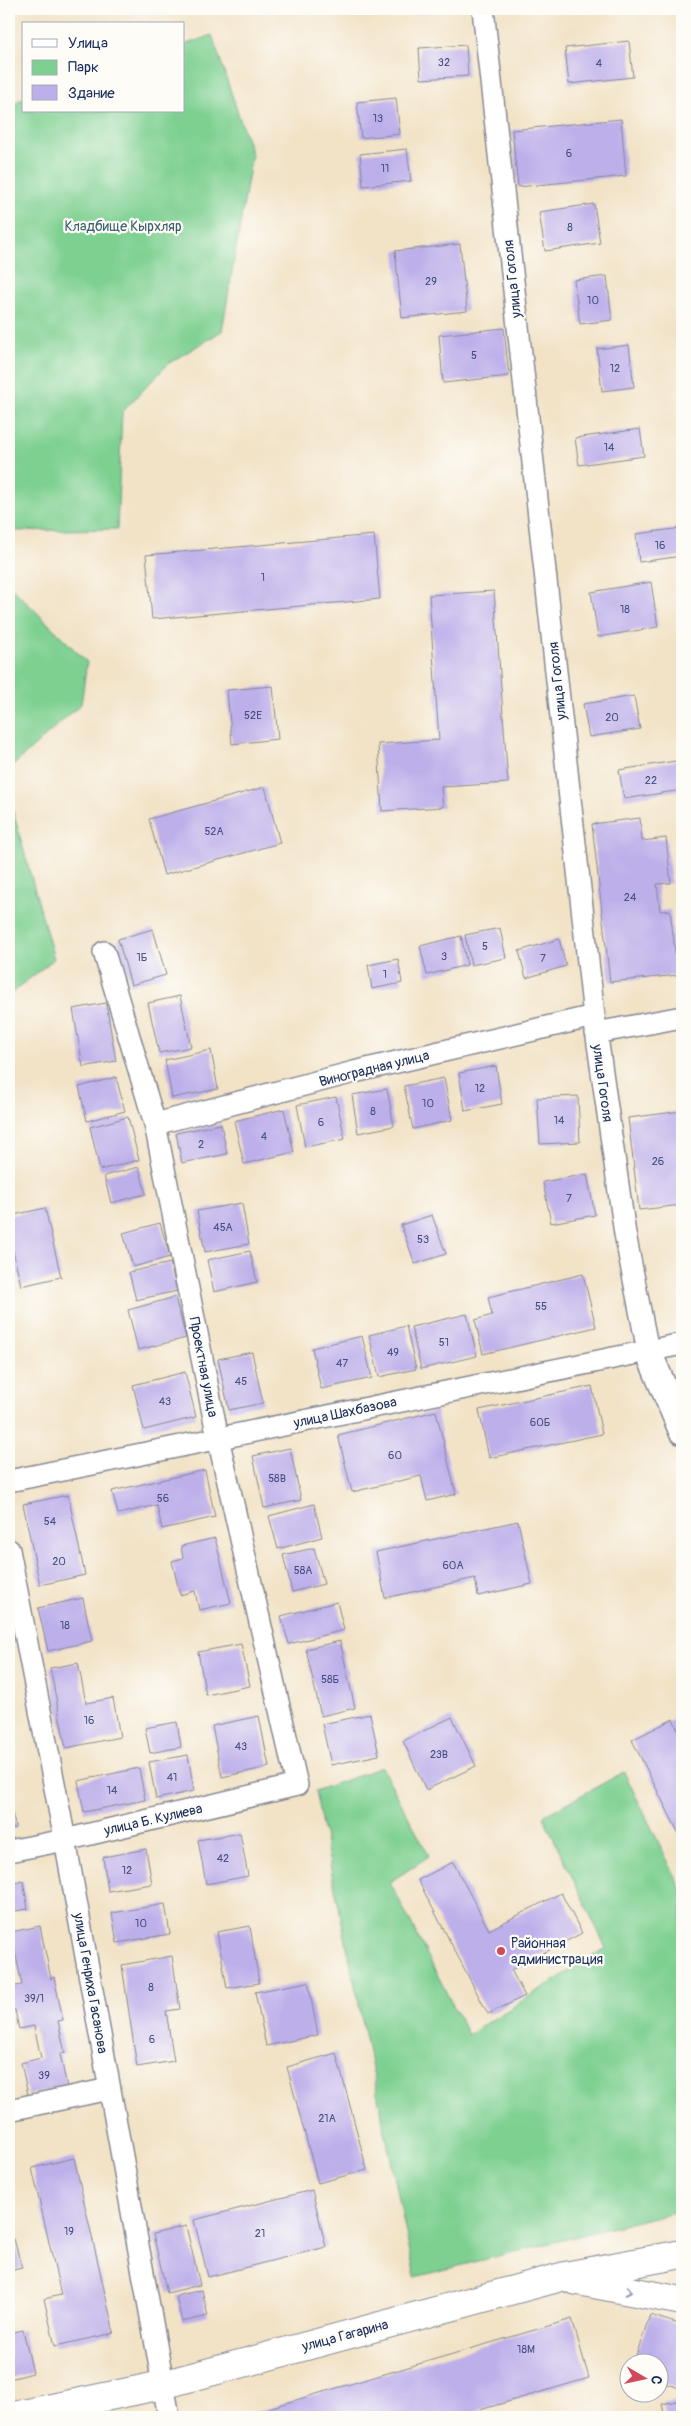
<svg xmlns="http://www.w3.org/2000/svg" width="691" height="2426" viewBox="0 0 691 2426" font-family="Pangolin,sans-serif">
  <rect width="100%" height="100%" fill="#fdfcf7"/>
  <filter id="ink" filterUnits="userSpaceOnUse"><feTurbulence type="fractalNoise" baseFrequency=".02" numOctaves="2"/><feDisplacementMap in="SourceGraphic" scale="10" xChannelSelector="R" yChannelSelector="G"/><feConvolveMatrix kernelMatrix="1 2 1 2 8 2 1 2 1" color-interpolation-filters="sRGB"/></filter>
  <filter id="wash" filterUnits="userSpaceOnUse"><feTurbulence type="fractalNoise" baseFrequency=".0096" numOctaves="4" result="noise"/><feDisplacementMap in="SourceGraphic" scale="20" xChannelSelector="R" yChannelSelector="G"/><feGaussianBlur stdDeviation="1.12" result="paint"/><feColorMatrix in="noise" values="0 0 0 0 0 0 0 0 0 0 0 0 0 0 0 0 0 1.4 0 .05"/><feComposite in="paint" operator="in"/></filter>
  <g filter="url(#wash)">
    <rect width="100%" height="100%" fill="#f2e3c7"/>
    <!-- green -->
    <path fill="#7ed091" stroke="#4c8078" d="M 212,35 L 252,155 L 222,331 L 169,363 L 122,412 L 117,529 L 9,531 L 9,104 L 24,99 L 24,111 L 184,111 L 184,45 Z
      M 9,585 L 87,662 L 81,704 L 9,769 Z
      M 9,797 L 54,959 L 9,995 Z
      M 382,1767 L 429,1856 L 390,1882 L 468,2035 L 606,1948 L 543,1816 L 624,1772 L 682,1890 L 682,2210 L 415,2277 L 315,1791 Z"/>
    <g id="blocks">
      <!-- building -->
      <path fill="#bdafea" d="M 412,9 L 453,9 L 453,10 L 412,14 Z
        M 629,41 L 633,77 L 569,84 L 565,48 Z
        M 466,45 L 468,76 L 421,79 L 419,48 Z
        M 396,98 L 400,134 L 361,138 L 357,102 Z
        M 621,119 L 626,176 L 518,187 L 512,130 Z
        M 407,149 L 411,181 L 363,186 L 360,154 Z
        M 594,204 L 600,243 L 545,251 L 539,212 Z
        M 460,244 L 467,311 L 402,318 L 395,251 Z
        M 607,276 L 612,320 L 580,324 L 574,280 Z
        M 504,328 L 509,376 L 443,383 L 439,335 Z
        M 629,345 L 634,387 L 602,391 L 597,349 Z
        M 640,429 L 644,456 L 579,465 L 575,438 Z
        M 682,528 L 682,556 L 639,562 L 636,534 Z
        M 374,535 L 380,599 L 152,619 L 146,555 Z
        M 651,582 L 658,627 L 598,637 L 591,592 Z
        M 494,591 L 508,783 L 441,787 L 443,807 L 382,811 L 378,744 L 439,740 L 429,595 Z
        M 273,686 L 278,739 L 232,744 L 227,690 Z
        M 634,696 L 640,729 L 589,737 L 583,704 Z
        M 682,760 L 682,790 L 624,799 L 619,770 Z
        M 265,787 L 280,843 L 164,875 L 149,819 Z
        M 640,818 L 642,841 L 666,838 L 671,883 L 657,884 L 660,911 L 670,910 L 678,975 L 610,982 L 592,824 Z
        M 500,928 L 506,958 L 471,965 L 465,935 Z
        M 153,929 L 166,975 L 131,985 L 118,939 Z
        M 461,936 L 467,965 L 427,975 L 420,946 Z
        M 559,939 L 566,966 L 526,978 L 519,951 Z
        M 398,959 L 402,983 L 372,989 L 368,965 Z
        M 180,996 L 191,1047 L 159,1053 L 148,1003 Z
        M 106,1003 L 116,1061 L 83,1067 L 73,1009 Z
        M 211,1050 L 218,1089 L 172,1098 L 165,1060 Z
        M 496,1066 L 502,1104 L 465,1111 L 459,1073 Z
        M 116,1077 L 125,1111 L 87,1121 L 79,1087 Z
        M 444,1078 L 452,1120 L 413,1129 L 404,1086 Z
        M 387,1089 L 394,1126 L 358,1133 L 352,1095 Z
        M 578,1096 L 580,1142 L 540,1144 L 537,1098 Z
        M 336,1097 L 345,1139 L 305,1147 L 297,1105 Z
        M 284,1109 L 294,1152 L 244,1164 L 234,1121 Z
        M 682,1111 L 682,1205 L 639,1210 L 628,1118 Z
        M 128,1117 L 139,1160 L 100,1170 L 90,1127 Z
        M 221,1124 L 227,1154 L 182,1163 L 176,1133 Z
        M 139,1167 L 146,1194 L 111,1203 L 104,1176 Z
        M 587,1174 L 595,1215 L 551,1223 L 543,1182 Z
        M 242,1203 L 249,1244 L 205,1252 L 197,1211 Z
        M 45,1208 L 61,1277 L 21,1286 L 9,1233 L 9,1216 Z
        M 432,1215 L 446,1254 L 415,1264 L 401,1225 Z
        M 160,1223 L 170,1257 L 133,1267 L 123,1233 Z
        M 250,1251 L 257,1282 L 214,1292 L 207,1260 Z
        M 170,1263 L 177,1291 L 136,1300 L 129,1272 Z
        M 583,1274 L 596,1327 L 483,1354 L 475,1320 L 492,1315 L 488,1297 Z
        M 175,1297 L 186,1338 L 138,1350 L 128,1310 Z
        M 467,1314 L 477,1356 L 421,1369 L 411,1327 Z
        M 406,1326 L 416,1369 L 379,1377 L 369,1335 Z
        M 362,1336 L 372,1378 L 321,1389 L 312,1348 Z
        M 252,1352 L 263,1403 L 229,1410 L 218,1359 Z
        M 185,1372 L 196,1417 L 144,1430 L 133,1385 Z
        M 592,1386 L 602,1434 L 489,1458 L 479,1410 Z
        M 436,1411 L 456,1494 L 427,1501 L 421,1476 L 352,1492 L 338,1435 Z
        M 290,1448 L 301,1500 L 264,1508 L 253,1456 Z
        M 205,1470 L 215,1517 L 162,1529 L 157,1505 L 118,1514 L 112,1491 Z
        M 68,1495 L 85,1575 L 40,1585 L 23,1504 Z
        M 314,1504 L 322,1537 L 278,1549 L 269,1516 Z
        M 518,1521 L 532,1584 L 478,1596 L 475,1578 L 385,1598 L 376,1552 Z
        M 215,1538 L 231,1603 L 199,1610 L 195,1591 L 180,1595 L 172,1561 L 183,1558 L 181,1546 Z
        M 314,1548 L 324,1584 L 292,1592 L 283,1555 Z
        M 83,1598 L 92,1641 L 48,1651 L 38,1608 Z
        M 337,1602 L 344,1630 L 289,1644 L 281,1616 Z
        M 340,1641 L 355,1708 L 321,1716 L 306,1649 Z
        M 241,1644 L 250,1686 L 206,1695 L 198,1652 Z
        M 78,1663 L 86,1703 L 113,1698 L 120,1737 L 66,1748 L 50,1668 Z
        M 370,1714 L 379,1755 L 331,1765 L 322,1724 Z
        M 259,1716 L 269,1767 L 222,1777 L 212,1726 Z
        M 452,1717 L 476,1766 L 426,1790 L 403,1741 Z
        M 673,1719 L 682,1738 L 682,1840 L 632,1740 Z
        M 177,1722 L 181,1747 L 150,1753 L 145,1728 Z
        M 188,1755 L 194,1791 L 156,1799 L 149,1762 Z
        M 139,1768 L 145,1800 L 84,1812 L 78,1781 Z
        M 9,1802 L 16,1828 L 9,1830 Z
        M 240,1833 L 248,1876 L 206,1884 L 198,1840 Z
        M 146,1849 L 152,1884 L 108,1891 L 103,1857 Z
        M 453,1862 L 489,1930 L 561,1893 L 582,1933 L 511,1970 L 525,1996 L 488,2014 L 418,1880 Z
        M 23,1881 L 28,1909 L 9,1912 L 9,1884 Z
        M 165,1904 L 170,1934 L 117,1943 L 112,1913 Z
        M 40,1926 L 51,1979 L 54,1977 L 63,2020 L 58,2021 L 65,2053 L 60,2054 L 67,2087 L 28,2095 L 21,2063 L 41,2058 L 34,2026 L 19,2029 L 15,2010 L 9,2011 L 9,1987 L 22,1985 L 11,1932 Z
        M 250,1926 L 259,1983 L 227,1988 L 217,1932 Z
        M 172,1956 L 180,2009 L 166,2011 L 174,2061 L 137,2067 L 122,1965 Z
        M 308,1982 L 318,2035 L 266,2046 L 255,1992 Z
        M 336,2053 L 367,2170 L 318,2183 L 287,2067 Z
        M 74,2158 L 114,2333 L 55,2346 L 44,2299 L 61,2295 L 32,2168 Z
        M 312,2190 L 326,2247 L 208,2277 L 194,2220 Z
        M 186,2226 L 200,2285 L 167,2293 L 153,2234 Z
        M 14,2239 L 22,2268 L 9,2271 L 9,2241 Z
        M 202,2290 L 208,2316 L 182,2322 L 176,2296 Z
        M 650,2315 L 682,2325 L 682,2389 L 658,2381 L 658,2364 L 633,2364 Z
        M 572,2319 L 589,2378 L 456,2417 L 238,2417 Z
        M 23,2330 L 33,2373 L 10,2379 L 9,2333 Z
        M 682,2400 L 682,2417 L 665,2417 L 662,2404 Z"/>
    </g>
  </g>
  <g filter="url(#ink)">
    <use href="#blocks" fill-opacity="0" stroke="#868992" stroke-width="1"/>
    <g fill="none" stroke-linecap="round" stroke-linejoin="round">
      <!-- minor casing -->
      <g stroke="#868992" stroke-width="24">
        <path id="minor" d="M 483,9 L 594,1016 L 625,1234 L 648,1351
          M 596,1033 L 682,1017
          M 155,1124 L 354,1072 L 594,1016
          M 9,1481 L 682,1344
          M 9,1550 L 65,1840 L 169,2417
          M 9,1851 L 65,1840 L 297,1785 L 218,1438 L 155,1124 L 104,952
          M 9,2110 L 109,2089"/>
      </g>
      <!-- tertiary casing -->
      <g stroke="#868992" stroke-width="29">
        <path id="tertiary" d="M 648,1351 L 682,1431"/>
      </g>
      <!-- primary casing -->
      <g stroke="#868992" stroke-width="30">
        <path id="primary" d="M 573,2280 L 682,2301
          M 9,2417 L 162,2385 L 565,2276 L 682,2254"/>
      </g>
      <!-- minor -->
      <use href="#minor" stroke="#fff" stroke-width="21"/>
      <!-- tertiary -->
      <use href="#tertiary" stroke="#fff" stroke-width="26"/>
      <!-- primary -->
      <use href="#primary" stroke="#fff" stroke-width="28"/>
    </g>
    <!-- one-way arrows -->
    <defs><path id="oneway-chevron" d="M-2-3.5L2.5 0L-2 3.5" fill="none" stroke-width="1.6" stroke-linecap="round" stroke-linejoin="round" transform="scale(1.25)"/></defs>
    <use stroke="#8d97ae" href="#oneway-chevron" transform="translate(629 2291) rotate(11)"/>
  </g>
  <!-- markers -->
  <circle fill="#d1495b" stroke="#fdfcf7" stroke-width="2" cx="501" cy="1951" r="5"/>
  <g text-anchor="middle" stroke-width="4.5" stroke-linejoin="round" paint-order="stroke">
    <!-- number labels -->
    <g font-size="11" fill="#444f81">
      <text x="444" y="66">32</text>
      <text x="599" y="67">4</text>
      <text x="378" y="122">13</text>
      <text x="569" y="157">6</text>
      <text x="385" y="172">11</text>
      <text x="570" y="231">8</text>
      <text x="431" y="285">29</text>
      <text x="593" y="304">10</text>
      <text x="474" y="359">5</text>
      <text x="615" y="372">12</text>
      <text x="609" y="451">14</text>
      <text x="660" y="549">16</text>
      <text x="263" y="581">1</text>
      <text x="625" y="613">18</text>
      <text x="253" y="719">52Е</text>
      <text x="612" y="721">20</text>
      <text x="651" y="784">22</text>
      <text x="214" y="835">52А</text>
      <text x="630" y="901">24</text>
      <text x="485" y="950">5</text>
      <text x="444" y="960">3</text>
      <text x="142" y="961">1Б</text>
      <text x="543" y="962">7</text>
      <text x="385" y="978">1</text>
      <text x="480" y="1092">12</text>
      <text x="428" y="1107">10</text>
      <text x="373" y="1115">8</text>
      <text x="559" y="1124">14</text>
      <text x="321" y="1126">6</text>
      <text x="264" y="1140">4</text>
      <text x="201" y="1148">2</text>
      <text x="658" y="1165">26</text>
      <text x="569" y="1202">7</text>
      <text x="223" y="1231">45А</text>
      <text x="423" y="1243">53</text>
      <text x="541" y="1310">55</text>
      <text x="444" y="1346">51</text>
      <text x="393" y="1356">49</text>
      <text x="342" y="1367">47</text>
      <text x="241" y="1385">45</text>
      <text x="165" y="1405">43</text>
      <text x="540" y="1426">60Б</text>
      <text x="395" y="1459">60</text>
      <text x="277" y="1482">58В</text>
      <text x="163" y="1502">56</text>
      <text x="50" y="1525">54</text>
      <text x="59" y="1565">20</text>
      <text x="453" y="1569">60А</text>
      <text x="303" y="1574">58А</text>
      <text x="65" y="1629">18</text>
      <text x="330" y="1683">58Б</text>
      <text x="89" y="1724">16</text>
      <text x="241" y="1750">43</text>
      <text x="439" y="1758">23В</text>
      <text x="172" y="1781">41</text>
      <text x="112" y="1794">14</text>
      <text x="223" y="1862">42</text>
      <text x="127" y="1874">12</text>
      <text x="141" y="1927">10</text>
      <text x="151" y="1991">8</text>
      <text x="34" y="2002">39/1</text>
      <text x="152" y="2043">6</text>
      <text x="44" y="2079">39</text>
      <text x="327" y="2122">21А</text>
      <text x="69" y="2235">19</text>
      <text x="260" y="2237">21</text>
      <text x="526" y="2353">18М</text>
    </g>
    <!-- park labels -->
    <g font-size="14" fill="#395f6d" stroke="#fdfcf7">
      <text x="123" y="231">Кладбище Кырхляр</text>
    </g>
    <!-- street labels -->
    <g font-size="14" fill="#1b2f5e" stroke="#fdfcf7">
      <text transform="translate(512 279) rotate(-96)" y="5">улица Гоголя</text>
      <text transform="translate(557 681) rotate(-96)" y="5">улица Гоголя</text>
      <text transform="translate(374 1068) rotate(-14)" y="5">Виноградная улица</text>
      <text transform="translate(603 1083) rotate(82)" y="5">улица Гоголя</text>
      <text transform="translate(204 1367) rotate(79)" y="5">Проектная улица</text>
      <text transform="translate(345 1412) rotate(-12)" y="5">улица Шахбазова</text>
      <text transform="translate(153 1819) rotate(-13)" y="5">улица Б. Кулиева</text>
      <text transform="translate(91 1983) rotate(80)" y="5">улица Генриха Гасанова</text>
      <text transform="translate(345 2335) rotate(-15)" y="5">улица Гагарина</text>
    </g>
    <!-- poi labels -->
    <g font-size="14" fill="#1b2f5e" stroke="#fdfcf7" text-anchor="start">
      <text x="511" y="1948">Районная<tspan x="511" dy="16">администрация</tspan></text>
    </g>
  </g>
  <!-- margin -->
  <rect width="691" height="2426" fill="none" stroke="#fdfcf7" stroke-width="30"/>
  <!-- legend -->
  <rect x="22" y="22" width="162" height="90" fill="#fdfcf7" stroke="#a3aaba"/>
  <rect x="32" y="39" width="25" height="8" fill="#ffffff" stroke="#a3aaba"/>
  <text x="68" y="48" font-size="15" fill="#1b2f5e">Улица</text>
  <rect x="32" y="60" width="25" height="15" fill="#7ed091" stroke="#a3aaba"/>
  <text x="68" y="72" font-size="15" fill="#1b2f5e">Парк</text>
  <rect x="32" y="85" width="25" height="15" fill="#bdafea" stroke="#a3aaba"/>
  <text x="68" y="98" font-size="15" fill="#1b2f5e">Здание</text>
  <!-- north arrow -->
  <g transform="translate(644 2378) rotate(99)"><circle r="24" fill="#fdfcf7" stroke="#a3aaba"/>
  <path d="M0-4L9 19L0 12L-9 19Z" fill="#d1495b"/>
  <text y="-8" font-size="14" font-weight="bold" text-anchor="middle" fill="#1b2f5e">С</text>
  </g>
</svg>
